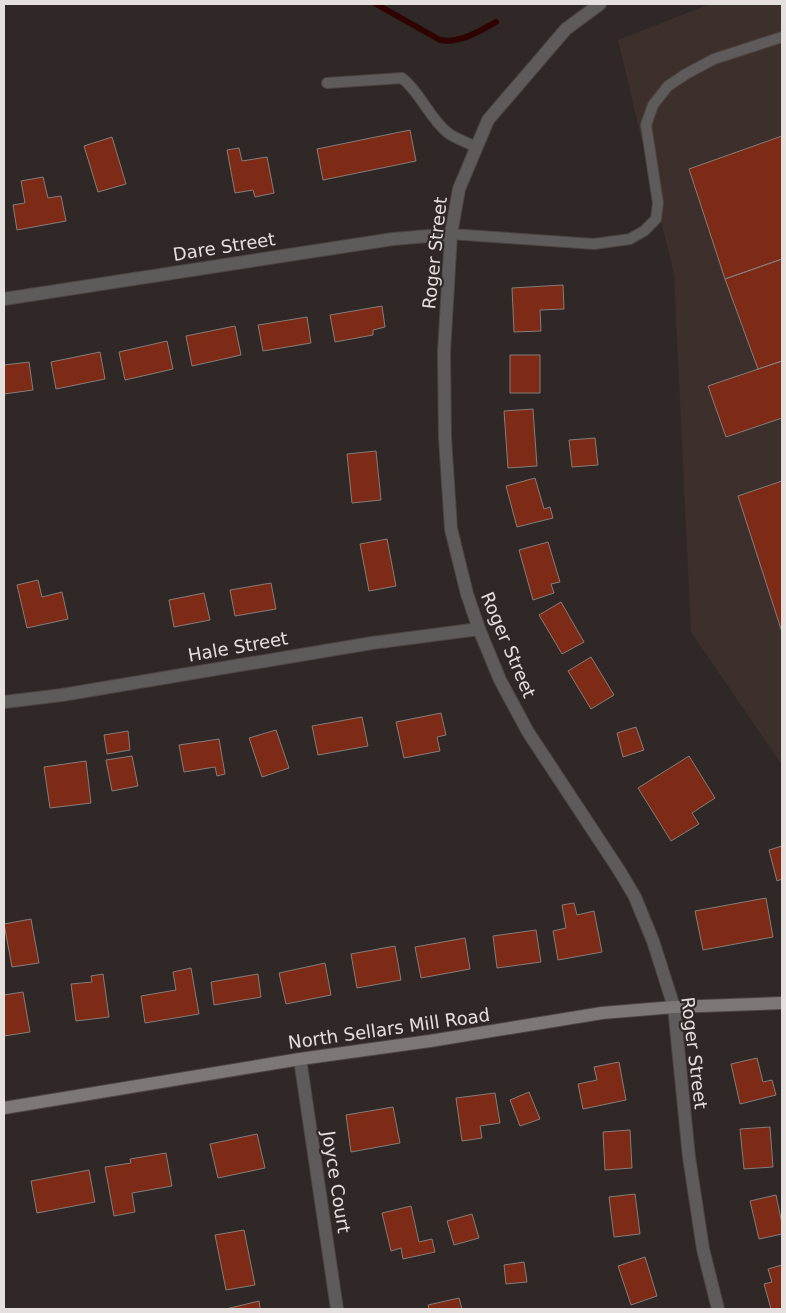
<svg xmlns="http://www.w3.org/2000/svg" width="786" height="1313" viewBox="0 0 786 1313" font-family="'DejaVu Sans',sans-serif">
  <rect width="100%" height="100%" fill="#2f2826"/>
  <!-- built -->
  <path fill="#3d302c" d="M 710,4 L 782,4 L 782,765 L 691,632 L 674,275 L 618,40 Z"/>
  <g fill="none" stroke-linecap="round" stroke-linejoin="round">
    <!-- stream -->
    <path stroke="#2e0300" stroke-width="6" d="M 376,4 L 440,40 C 459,44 480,31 496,22"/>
  </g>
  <!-- building -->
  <path fill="#7d2a16" stroke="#867d7a" d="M 410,130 L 416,161 L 323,180 L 317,149 Z
    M 782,136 L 782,259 L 725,279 L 689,169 Z
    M 112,137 L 126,184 L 98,192 L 84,146 Z
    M 239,148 L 242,161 L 267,157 L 274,193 L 255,197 L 253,190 L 235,193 L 227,150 Z
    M 43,177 L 48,198 L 61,196 L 66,221 L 17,230 L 13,205 L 25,203 L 21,181 Z
    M 782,259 L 782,361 L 758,369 L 725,279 Z
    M 563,285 L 564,309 L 540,310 L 541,331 L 514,332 L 512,288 Z
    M 382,306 L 385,327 L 373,330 L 373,335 L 335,342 L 330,315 Z
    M 307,317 L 311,343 L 263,351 L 258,325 Z
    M 235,326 L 241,355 L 192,366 L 186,336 Z
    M 167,341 L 173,369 L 125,380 L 119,352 Z
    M 100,352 L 105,379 L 56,389 L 51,362 Z
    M 510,355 L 540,355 L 540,393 L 510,393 Z
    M 782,361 L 782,418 L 726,437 L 708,386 Z
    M 29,362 L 33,390 L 4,394 L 4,365 Z
    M 533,409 L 537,466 L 508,468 L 504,411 Z
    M 595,438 L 598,465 L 572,467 L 569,440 Z
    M 376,451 L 381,500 L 352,503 L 347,454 Z
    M 535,478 L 544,509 L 550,507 L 553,518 L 517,527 L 506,486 Z
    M 782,481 L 782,632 L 738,496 Z
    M 387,539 L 396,586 L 369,591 L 360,544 Z
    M 548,542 L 560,582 L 551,584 L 554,593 L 533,600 L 519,550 Z
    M 38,580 L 42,597 L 62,592 L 68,619 L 27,628 L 17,585 Z
    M 271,583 L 276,609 L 235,616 L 230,590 Z
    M 204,593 L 210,620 L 174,627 L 169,600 Z
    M 561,602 L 584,642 L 562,654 L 539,615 Z
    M 591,657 L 614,695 L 591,709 L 568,671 Z
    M 441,713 L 446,735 L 437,737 L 440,751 L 404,758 L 396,722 Z
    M 362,717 L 368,746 L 318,755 L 312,726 Z
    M 636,727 L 644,750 L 623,757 L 617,733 Z
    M 276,730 L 289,768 L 262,777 L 249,738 Z
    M 128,731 L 130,750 L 107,754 L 104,735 Z
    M 219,739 L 225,774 L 217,776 L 215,767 L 184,772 L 179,745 Z
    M 132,756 L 138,786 L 112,791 L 106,760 Z
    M 689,756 L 715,798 L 692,813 L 699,824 L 671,841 L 638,788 Z
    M 86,761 L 91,803 L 50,808 L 44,767 Z
    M 782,846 L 782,879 L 777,881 L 769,850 Z
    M 766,898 L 773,937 L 703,950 L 695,911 Z
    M 574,903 L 577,915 L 594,911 L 602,952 L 558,960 L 553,931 L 566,928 L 562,905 Z
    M 31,919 L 39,963 L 12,967 L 4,924 Z
    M 536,930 L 541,962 L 497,968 L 493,936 Z
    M 465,938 L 470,969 L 421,978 L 415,947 Z
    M 395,946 L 401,980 L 357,988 L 351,954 Z
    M 325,963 L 331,995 L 286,1004 L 279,973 Z
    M 191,968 L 199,1014 L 145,1023 L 141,996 L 176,990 L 173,972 Z
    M 103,974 L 109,1017 L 76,1021 L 71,984 L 92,982 L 91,976 Z
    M 258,974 L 261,997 L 214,1005 L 211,982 Z
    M 23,992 L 30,1032 L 4,1036 L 4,995 Z
    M 757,1058 L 763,1082 L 772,1080 L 776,1095 L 740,1104 L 731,1064 Z
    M 619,1062 L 626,1100 L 583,1109 L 578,1084 L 597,1080 L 594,1067 Z
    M 529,1092 L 540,1119 L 520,1126 L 510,1100 Z
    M 495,1093 L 500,1123 L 480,1126 L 482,1138 L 462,1141 L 456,1098 Z
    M 393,1107 L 400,1143 L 351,1152 L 346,1115 Z
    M 770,1127 L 773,1167 L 744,1169 L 740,1129 Z
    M 630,1130 L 632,1168 L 605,1170 L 603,1132 Z
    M 257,1134 L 265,1168 L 218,1178 L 210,1144 Z
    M 166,1153 L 172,1186 L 132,1193 L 135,1212 L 114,1216 L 105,1167 L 131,1163 L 130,1159 Z
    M 89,1170 L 95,1202 L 37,1213 L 31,1181 Z
    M 635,1194 L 640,1234 L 614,1237 L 609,1197 Z
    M 776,1195 L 782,1224 L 782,1234 L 759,1239 L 750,1201 Z
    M 411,1206 L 419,1242 L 432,1239 L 435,1252 L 403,1259 L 401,1248 L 391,1251 L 382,1213 Z
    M 472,1214 L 479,1238 L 454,1245 L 447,1221 Z
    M 244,1230 L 255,1285 L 226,1290 L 215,1235 Z
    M 645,1257 L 657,1296 L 631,1305 L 618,1266 Z
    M 524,1262 L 527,1282 L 506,1284 L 504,1265 Z
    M 782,1265 L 782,1309 L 771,1309 L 764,1284 L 772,1282 L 768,1269 Z
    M 459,1298 L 462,1309 L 429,1309 L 428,1305 Z
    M 259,1301 L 260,1309 L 226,1309 Z"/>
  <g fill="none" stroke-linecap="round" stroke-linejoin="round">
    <!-- lane casing -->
    <g stroke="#4c4543" stroke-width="12">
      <path id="lane" d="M 327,83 L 402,78 C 421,93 429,118 448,133 C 456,139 467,142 476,147
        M 451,234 L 594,244 L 630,239 L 644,231 L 656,219 L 658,203 L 646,125 L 653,105 L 668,86 L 686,74 L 714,59 L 782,37"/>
    </g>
    <!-- street casing -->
    <g stroke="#4c4543" stroke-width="14">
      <path id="street" d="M 600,4 L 566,29 L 488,120 L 459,189 L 451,234 L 444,352 L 445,438 L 451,529 L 467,594 L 479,629 L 500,680 L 528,732 L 619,870 L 635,897 L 653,941 L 674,1007 L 689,1157 L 703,1249 L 718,1309
        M 4,299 L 393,239 L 451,234
        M 4,702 L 62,695 L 372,643 L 479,629
        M 300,1059 L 337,1309"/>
    </g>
    <!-- secondary casing -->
    <g stroke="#4c4543" stroke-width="14">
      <path id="secondary" d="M 4,1108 L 300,1059 L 430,1041 L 602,1013 L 674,1007 L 782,1003"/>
    </g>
    <!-- lane -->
    <use href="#lane" stroke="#5f5b5a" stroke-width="10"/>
    <!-- street -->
    <use href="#street" stroke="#5f5b5a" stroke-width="12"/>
    <!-- secondary -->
    <use href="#secondary" stroke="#7d7775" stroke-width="12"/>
  </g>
  <g text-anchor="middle" stroke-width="4.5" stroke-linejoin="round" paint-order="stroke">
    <!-- street labels -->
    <g font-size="18" fill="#e5dfde" stroke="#2f2826">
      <text transform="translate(224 247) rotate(-9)" y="6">Dare Street</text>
      <text transform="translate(435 253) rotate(-84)" y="6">Roger Street</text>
      <text transform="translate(508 645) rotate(67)" y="6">Roger Street</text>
      <text transform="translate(238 647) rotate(-10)" y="6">Hale Street</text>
      <text transform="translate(389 1029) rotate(-8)" y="6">North Sellars Mill Road</text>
      <text transform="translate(694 1053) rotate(83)" y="6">Roger Street</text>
      <text transform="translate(336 1182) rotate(81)" y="6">Joyce Court</text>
    </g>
  </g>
  <!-- border -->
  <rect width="786" height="1313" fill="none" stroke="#e5dfde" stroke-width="10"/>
</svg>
